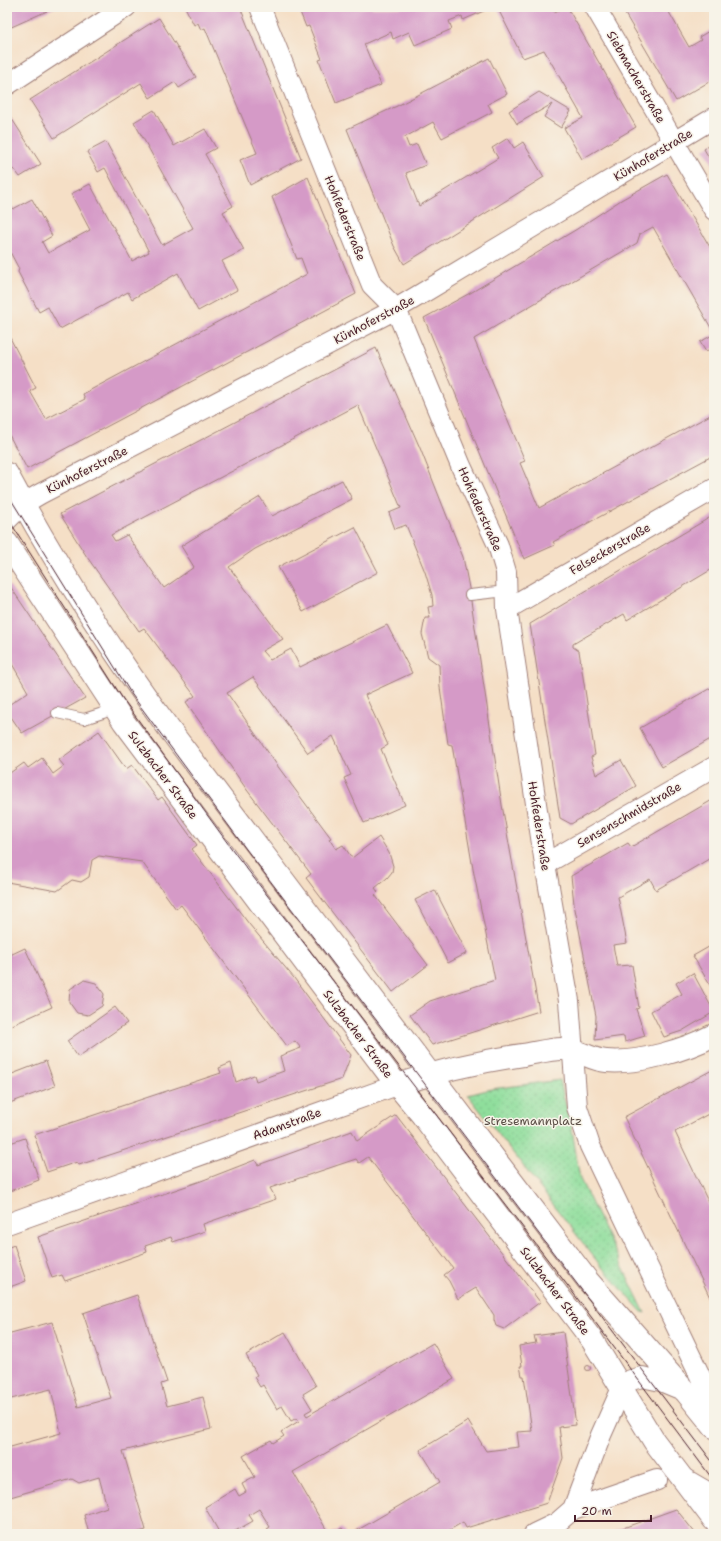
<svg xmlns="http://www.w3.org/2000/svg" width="721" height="1541" viewBox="0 0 721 1541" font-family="'Shantell Sans',sans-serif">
  <defs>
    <pattern id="park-dots" width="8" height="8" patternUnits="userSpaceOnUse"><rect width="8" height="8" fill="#8fde9c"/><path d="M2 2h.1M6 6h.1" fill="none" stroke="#7dbe87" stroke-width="1.8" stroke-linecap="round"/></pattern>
  </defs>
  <rect width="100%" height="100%" fill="#f7f3e8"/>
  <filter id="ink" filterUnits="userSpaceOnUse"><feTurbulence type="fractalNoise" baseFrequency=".025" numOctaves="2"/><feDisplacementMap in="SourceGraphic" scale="8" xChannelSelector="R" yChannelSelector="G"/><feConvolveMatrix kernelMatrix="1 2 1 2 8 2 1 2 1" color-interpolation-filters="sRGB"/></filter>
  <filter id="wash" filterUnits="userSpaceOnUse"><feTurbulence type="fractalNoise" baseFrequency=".012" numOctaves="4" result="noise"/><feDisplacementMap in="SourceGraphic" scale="16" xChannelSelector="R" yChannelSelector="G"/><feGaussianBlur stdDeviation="0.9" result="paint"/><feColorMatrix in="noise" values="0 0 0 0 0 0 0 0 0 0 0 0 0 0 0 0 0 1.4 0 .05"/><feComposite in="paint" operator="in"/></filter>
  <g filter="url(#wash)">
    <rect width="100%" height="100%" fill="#f5dfc6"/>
    <!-- park -->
    <path fill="url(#park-dots)" stroke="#6c7e64" d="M 560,1080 L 562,1090 L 572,1129 L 580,1179 L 645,1313 L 642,1312 L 600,1265 L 468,1095 L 491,1089 Z"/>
    <g id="blocks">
      <!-- building -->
      <path fill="#d59ac7" d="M 7,7 L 56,7 L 7,29 Z
        M 185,7 L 240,7 L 301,158 L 250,185 L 240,160 L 257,153 L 205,28 L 201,30 L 198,23 L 194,25 Z
        M 298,7 L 354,8 L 493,7 L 463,20 L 462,16 L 449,21 L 452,29 L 415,45 L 409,32 L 393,39 L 391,32 L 364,44 L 381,85 L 336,103 L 319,60 L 322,59 L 309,26 L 306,27 Z
        M 497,7 L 551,7 L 554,12 L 567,7 L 636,127 L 582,159 L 564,128 L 583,118 L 544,50 L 523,58 Z
        M 621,7 L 666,7 L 689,47 L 701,40 L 699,37 L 714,28 L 714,79 L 676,101 Z
        M 159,18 L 196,77 L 179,88 L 175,82 L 150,98 L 141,83 L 54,138 L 30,100 Z
        M 489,58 L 507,94 L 488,104 L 492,112 L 442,138 L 433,122 L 405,137 L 409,147 L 417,144 L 426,165 L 406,173 L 419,206 L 498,158 L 492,148 L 508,138 L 514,148 L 523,142 L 544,177 L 404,264 L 394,246 L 347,129 L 397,106 Z
        M 539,92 L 571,111 L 561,128 L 544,117 L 552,104 L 517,124 L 509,111 Z
        M 154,110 L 174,146 L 205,129 L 216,148 L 205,154 L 233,206 L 223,212 L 244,250 L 222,261 L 237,290 L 198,311 L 178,273 L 132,299 L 128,292 L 60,329 L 48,307 L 39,312 L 18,272 L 19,269 L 9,250 L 7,251 L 7,204 L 9,203 L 13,209 L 32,199 L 52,236 L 42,242 L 48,253 L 90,230 L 71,194 L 90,184 L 132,261 L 149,252 L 105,168 L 98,172 L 87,152 L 106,142 L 162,245 L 193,228 L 134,122 Z
        M 10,116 L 41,164 L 20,177 L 14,169 L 10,172 L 7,166 L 7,118 Z
        M 714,143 L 714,166 L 704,149 Z
        M 667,174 L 714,254 L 714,333 L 653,227 L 640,234 L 637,243 L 474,339 L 525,461 L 520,463 L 539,508 L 714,413 L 714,455 L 553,542 L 555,545 L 524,559 L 424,318 L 472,292 L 577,229 L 621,200 Z
        M 308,177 L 356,294 L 27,469 L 7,431 L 7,332 L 36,388 L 30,391 L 46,419 L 85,399 L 83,394 L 307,274 L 301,258 L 297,259 L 272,197 Z
        M 714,334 L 714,348 L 706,352 L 700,342 Z
        M 376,348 L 420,448 L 463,557 L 469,588 L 502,805 L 539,1011 L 432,1045 L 410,1015 L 430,1001 L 495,980 L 473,869 L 452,745 L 448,744 L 440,687 L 439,665 L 428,657 L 422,634 L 425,618 L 430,618 L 428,607 L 433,606 L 432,595 L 425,572 L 406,525 L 395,529 L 389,513 L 401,508 L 358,405 L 111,535 L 115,541 L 127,535 L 164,588 L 194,567 L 181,546 L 260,497 L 272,516 L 342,480 L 352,499 L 255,549 L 229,567 L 283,639 L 262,651 L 270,660 L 291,649 L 300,667 L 387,625 L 412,673 L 365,695 L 388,745 L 381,749 L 405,805 L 364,823 L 344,778 L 351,775 L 333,736 L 308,753 L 253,677 L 227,693 L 279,768 L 331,838 L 329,839 L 336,849 L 343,845 L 352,858 L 379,837 L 389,853 L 393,866 L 392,872 L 387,878 L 375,888 L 378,892 L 375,895 L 428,965 L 393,992 L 306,878 L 311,874 L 247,790 L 186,702 L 195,696 L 144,628 L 139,631 L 87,557 L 60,514 Z
        M 714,515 L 714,568 L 627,620 L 624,614 L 573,644 L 573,647 L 579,651 L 595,755 L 591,757 L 596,775 L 621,760 L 636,786 L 571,824 L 560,818 L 530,624 Z
        M 355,527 L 378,572 L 303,612 L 278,567 Z
        M 7,586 L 10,586 L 85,698 L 22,733 L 7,711 L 7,706 L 28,692 L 7,655 Z
        M 714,686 L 714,737 L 662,767 L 640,728 Z
        M 99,731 L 126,769 L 132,765 L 158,800 L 162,797 L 197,845 L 192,849 L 249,924 L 294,978 L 351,1055 L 342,1079 L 79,1165 L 77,1162 L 47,1172 L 34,1135 L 221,1073 L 219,1068 L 231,1063 L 236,1082 L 254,1075 L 256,1081 L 284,1071 L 280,1056 L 301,1048 L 295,1041 L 287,1046 L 181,905 L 176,909 L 142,862 L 99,856 L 92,860 L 89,877 L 81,882 L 72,880 L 57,891 L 7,882 L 7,775 L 24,763 L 28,768 L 42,758 L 53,774 L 64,766 L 59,760 Z
        M 714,799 L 714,856 L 656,890 L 650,879 L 618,897 L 627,943 L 613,945 L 617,966 L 632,965 L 639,1008 L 636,1009 L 645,1036 L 625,1042 L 624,1036 L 595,1040 L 596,1016 L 574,904 L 571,876 L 628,843 L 631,847 Z
        M 435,890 L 467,953 L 448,963 L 415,900 Z
        M 714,944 L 714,992 L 693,956 Z
        M 7,948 L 10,955 L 25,948 L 52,1007 L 10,1026 L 7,1021 Z
        M 693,973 L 714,1012 L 682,1031 L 664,1037 L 651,1011 L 682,994 L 676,983 Z
        M 84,980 L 96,983 L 104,994 L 102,1006 L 88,1015 L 77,1013 L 69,1002 L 70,989 Z
        M 115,1007 L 127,1023 L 78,1057 L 67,1041 Z
        M 46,1061 L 55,1086 L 7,1104 L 7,1076 Z
        M 714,1069 L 714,1111 L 675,1132 L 714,1214 L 714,1306 L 624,1117 Z
        M 396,1115 L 540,1302 L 504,1329 L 496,1326 L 494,1320 L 494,1315 L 476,1288 L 458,1299 L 449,1281 L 444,1275 L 453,1268 L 368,1157 L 359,1163 L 356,1159 L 270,1188 L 276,1199 L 203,1224 L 205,1231 L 173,1242 L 171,1237 L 145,1246 L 147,1252 L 65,1281 L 62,1275 L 52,1278 L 38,1237 L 201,1181 L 255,1160 L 258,1165 L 352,1131 L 357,1141 Z
        M 25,1138 L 39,1180 L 7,1192 L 7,1144 Z
        M 14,1245 L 26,1281 L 7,1288 L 7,1248 Z
        M 137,1295 L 167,1382 L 161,1384 L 167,1406 L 203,1397 L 211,1429 L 123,1451 L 146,1530 L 132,1534 L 89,1534 L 84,1515 L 107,1507 L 99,1477 L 79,1483 L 72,1479 L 7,1498 L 7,1448 L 61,1433 L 51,1389 L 7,1400 L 7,1334 L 52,1322 L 78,1407 L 111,1398 L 83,1313 Z
        M 285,1332 L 316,1386 L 303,1394 L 312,1409 L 305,1413 L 307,1416 L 433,1343 L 454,1379 L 293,1472 L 329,1534 L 271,1534 L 267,1529 L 270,1527 L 259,1509 L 249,1515 L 253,1521 L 230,1534 L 220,1534 L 205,1507 L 235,1489 L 239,1496 L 246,1492 L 242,1484 L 255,1477 L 243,1456 L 271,1440 L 273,1443 L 284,1436 L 281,1432 L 299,1421 L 297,1418 L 291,1421 L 282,1406 L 277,1409 L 263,1385 L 260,1387 L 254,1377 L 257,1375 L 246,1355 Z
        M 563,1332 L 576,1425 L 559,1427 L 563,1458 L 547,1503 L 466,1528 L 463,1522 L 443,1534 L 351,1534 L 440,1482 L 420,1450 L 468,1421 L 486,1451 L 519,1447 L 517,1432 L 532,1431 L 524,1376 L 522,1376 L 520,1366 L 522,1366 L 519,1346 L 536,1343 L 534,1336 Z
        M585.5 1368a2.5 2.5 0 1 1 5 0a2.5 2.5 0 1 1-5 0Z
        M 676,1509 L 696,1534 L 607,1534 L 623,1528 Z
        M 342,1528 L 345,1534 L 331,1534 Z"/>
    </g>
  </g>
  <g filter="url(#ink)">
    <use href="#blocks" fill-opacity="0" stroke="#a07f78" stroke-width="1"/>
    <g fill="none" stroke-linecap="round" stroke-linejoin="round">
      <!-- service casing -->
      <g stroke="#a07f78" stroke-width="12">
        <path id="service" d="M 470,595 L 507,591
          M 57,713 L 84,719 L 103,713 L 114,707"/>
      </g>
      <!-- minor casing -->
      <g stroke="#a07f78" stroke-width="22">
        <path id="minor" d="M 260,7 L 372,285 L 396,309 L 461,466 L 498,545 L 506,572 L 507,609 L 545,864 L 569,1001 L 577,1107 L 590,1146 L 714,1405
          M 595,7 L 714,210
          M 7,85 L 126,7
          M 7,520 L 23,504 L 40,494 L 396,309 L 714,118
          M 507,609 L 714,489
          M 545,864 L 714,767
          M 7,1224 L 397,1085
          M 683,1478 L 714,1496
          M 573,1509 L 657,1480
          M 534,1534 L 557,1523 L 573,1509 L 601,1435 L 622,1388 L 631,1380 L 642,1377 L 661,1381 L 685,1391"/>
      </g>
      <!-- tertiary casing -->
      <g stroke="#a07f78" stroke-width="24">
        <path id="tertiary" d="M 397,1085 C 438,1071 481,1061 523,1055 C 536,1053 550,1049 562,1049 C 578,1049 591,1060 606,1061 C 639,1064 685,1050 714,1035"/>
      </g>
      <!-- secondary casing -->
      <g stroke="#a07f78" stroke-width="24">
        <path id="secondary" d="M 7,474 C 55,564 111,650 172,733 L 430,1074 L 588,1281 L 685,1391 L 714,1427
          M 7,543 L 124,722 L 397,1085 L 422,1115 L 592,1340 L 654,1441 L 714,1520"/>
      </g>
      <!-- service -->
      <use href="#service" stroke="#fff" stroke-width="10"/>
      <!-- minor -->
      <use href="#minor" stroke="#fff" stroke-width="20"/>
      <!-- tertiary -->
      <use href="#tertiary" stroke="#fff" stroke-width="22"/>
      <!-- secondary -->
      <use href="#secondary" stroke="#fff" stroke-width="22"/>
      <!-- tram -->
      <path stroke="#4a1f2b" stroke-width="1" d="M 7,493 L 132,695 L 246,849 L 714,1464
        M 7,517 L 123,699 L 237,856 L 571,1290 L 714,1481"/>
    </g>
  </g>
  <g text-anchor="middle" stroke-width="3" stroke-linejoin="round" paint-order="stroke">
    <!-- street labels -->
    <g font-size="12" fill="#4a1f2b" stroke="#f7f3e8">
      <text transform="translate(636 77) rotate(60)" y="4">Siebmacherstraße</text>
      <text transform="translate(653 155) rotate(-31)" y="4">Künhoferstraße</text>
      <text transform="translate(345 218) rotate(68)" y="4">Hohfederstraße</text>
      <text transform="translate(374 320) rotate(-28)" y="4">Künhoferstraße</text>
      <text transform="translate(87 470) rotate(-27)" y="4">Künhoferstraße</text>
      <text transform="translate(480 509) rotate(66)" y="4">Hohfederstraße</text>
      <text transform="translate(610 549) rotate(-30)" y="4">Felseckerstraße</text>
      <text transform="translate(163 775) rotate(53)" y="4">Sulzbacher Straße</text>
      <text transform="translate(629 815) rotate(-30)" y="4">Sensenschmidstraße</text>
      <text transform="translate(539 826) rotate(81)" y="4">Hohfederstraße</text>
      <text transform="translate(358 1034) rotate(53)" y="4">Sulzbacher Straße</text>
      <text transform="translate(287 1124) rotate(-20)" y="4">Adamstraße</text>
      <text transform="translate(555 1291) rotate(53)" y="4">Sulzbacher Straße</text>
    </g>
    <!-- park labels -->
    <g font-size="12" fill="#5b4f47" stroke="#f7f3e8">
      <text x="533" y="1125">Stresemannplatz</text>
    </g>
  </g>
  <!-- margin -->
  <rect width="721" height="1541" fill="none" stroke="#f7f3e8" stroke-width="24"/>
  <!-- scale -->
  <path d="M575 1515v6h76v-6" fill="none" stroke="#4a1f2b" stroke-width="2"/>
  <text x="581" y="1515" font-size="12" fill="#4a1f2b" stroke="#f7f3e8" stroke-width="3" paint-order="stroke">20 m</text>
</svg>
